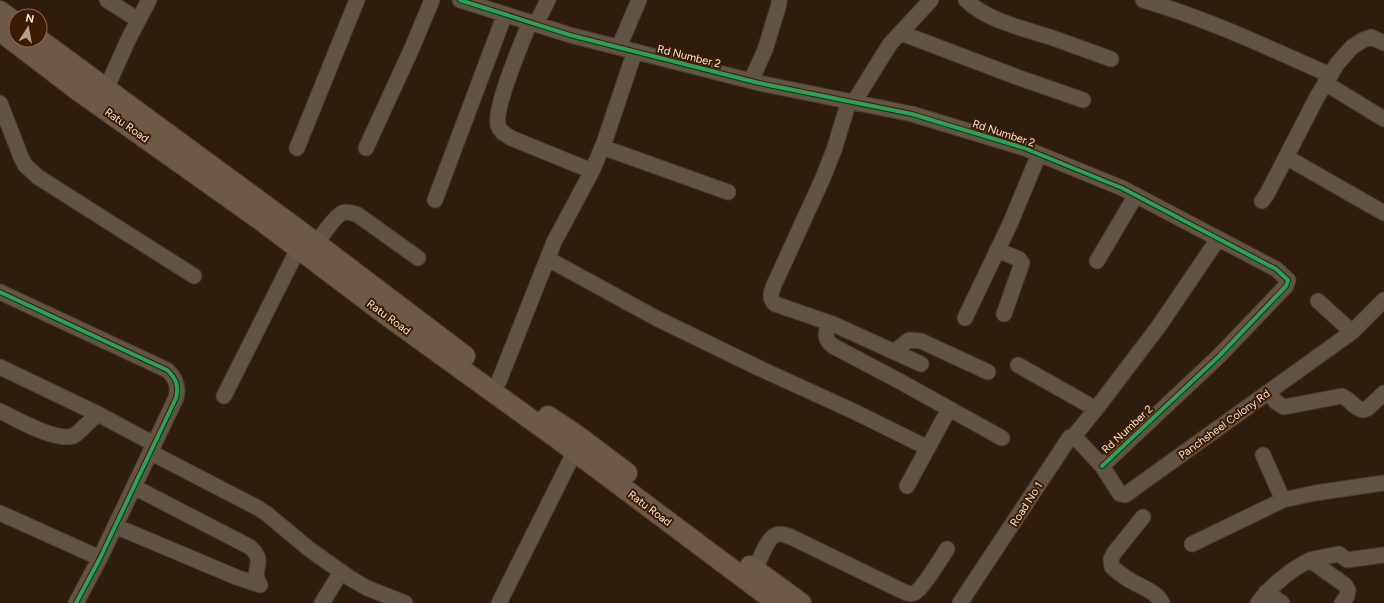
<svg xmlns="http://www.w3.org/2000/svg" width="1384" height="603" viewBox="0 0 1384 603" font-family="Figtree,sans-serif">
  <rect width="100%" height="100%" fill="#2e1d0d"/>
  <g fill="none" stroke-linecap="round" stroke-linejoin="round">
    <!-- minor casing -->
    <g stroke="#48392b" stroke-width="17">
      <path id="minor" d="M 107,0 L 138,20
        M 460,0 L 570,35 L 759,83 L 912,114 L 1024,148 L 1122,188 L 1276,269 L 1288,280 L 1286,286 L 1219,356 L 1102,466
        M 966,0 C 988,21 1022,28 1050,37 C 1070,44 1091,52 1111,59
        M 1143,0 C 1208,19 1269,48 1330,75
        M 530,22 C 522,42 494,107 498,125 C 500,132 505,134 511,138 L 592,171
        M 536,24 L 548,0
        M 901,33 L 1017,77 L 1083,100
        M 619,47 L 639,0
        M 751,81 L 765,50 L 779,4 L 779,0
        M 1325,83 L 1384,119
        M 106,89 L 129,38 L 149,0
        M 849,101 L 834,150 L 822,180 L 774,285 C 771,292 769,298 775,304 L 833,324 L 921,364
        M 854,102 L 890,44 L 931,0
        M 0,103 L 21,157 L 25,165 L 38,177 L 194,276
        M 602,147 L 728,192
        M 297,148 L 357,0
        M 366,148 L 412,48 L 432,0
        M 1286,157 L 1384,213
        M 435,200 L 505,14
        M 1262,201 L 1267,194 L 1317,97 L 1337,64 L 1352,47 L 1363,40 L 1371,37 L 1384,43
        M 316,243 C 323,235 334,217 342,213 C 347,211 353,213 358,215 L 418,258
        M 997,250 L 1019,259 L 1022,263 L 1004,314
        M 548,259 L 656,318 L 761,369 L 853,411 L 928,448
        M 1097,261 L 1136,195
        M 0,292 L 167,370 C 176,378 179,386 176,398 L 100,558 L 76,603
        M 1318,301 L 1352,332
        M 965,318 L 1010,224 L 1039,154
        M 829,323 C 825,333 824,339 833,346 L 901,382 L 1002,438
        M 894,352 L 909,340 L 921,341 L 988,372
        M 1018,365 L 1096,409 L 1159,326 L 1218,239
        M 0,367 L 98,414 L 154,444
        M 499,381 L 554,242 L 592,171 L 604,143 L 635,51
        M 1268,392 L 1276,402 L 1284,407 L 1342,396 C 1351,400 1355,409 1363,410 L 1368,408 L 1384,393
        M 224,396 L 298,249
        M 0,411 C 16,419 59,444 75,435 C 83,429 90,420 98,414
        M 1074,436 L 1102,466 L 1120,494 L 1125,495 L 1352,332 L 1384,300
        M 150,452 L 258,508 L 267,514 L 309,549 L 350,578 L 367,588 L 405,603
        M 1263,455 L 1283,500
        M 907,486 L 949,409
        M 134,487 L 250,547 C 268,563 249,568 260,585
        M 0,513 L 100,558
        M 1143,517 L 1114,553 L 1111,559 L 1112,567 C 1117,571 1122,576 1128,579 C 1138,586 1157,591 1162,603
        M 115,526 L 236,577 L 260,585
        M 1192,544 L 1283,500 L 1315,493 L 1384,483
        M 1310,560 L 1345,585 L 1348,590 L 1347,596 L 1342,603
        M 755,570 C 759,561 768,537 776,535 C 780,533 785,535 789,536 L 896,588 C 901,590 908,595 914,593 C 922,590 941,558 947,549
        M 1266,592 L 1282,603
        M 322,603 L 341,572
        M 499,603 L 575,451
        M 960,603 L 1070,437 L 1074,436 L 1096,409
        M 1258,603 C 1269,588 1293,567 1311,560 C 1320,557 1330,556 1339,554 L 1347,560 L 1384,555"/>
    </g>
    <!-- major casing -->
    <g stroke="#48392b" stroke-width="22">
      <path id="major" d="M 0,11 L 16,23
        M 0,31 L 76,89 L 259,219 L 389,317 L 558,439 L 777,603
        M 40,40 L 304,234 L 465,356
        M 548,416 L 578,436 L 627,473
        M 750,566 L 801,603"/>
    </g>
    <!-- minor -->
    <use href="#minor" stroke="#615346" stroke-width="15"/>
    <!-- major -->
    <use href="#major" stroke="#6d5947" stroke-width="20"/>
    <!-- cycleway casing -->
    <g stroke="#3b1c00" stroke-width="6">
      <path id="cycleway" d="M 460,0 L 570,35 L 759,83 L 912,114 L 1024,148 L 1122,188 L 1276,269 L 1288,280 L 1286,286 L 1219,356 L 1102,466
        M 0,292 L 167,370 C 176,378 179,386 176,398 L 100,558 L 76,603"/>
    </g>
    <!-- cycleway -->
    <use href="#cycleway" stroke="#20a55d" stroke-width="4"/>
  </g>
  <g text-anchor="middle" stroke-width="4" stroke-linejoin="round" paint-order="stroke">
    <!-- street labels -->
    <g font-size="11" fill="#fae5d4" stroke="#3b1c00">
      <text transform="translate(689 56) rotate(14)" y="4">Rd Number 2</text>
      <text transform="translate(127 125) rotate(35)" y="4">Ratu Road</text>
      <text transform="translate(1004 133) rotate(18)" y="4">Rd Number 2</text>
      <text transform="translate(389 317) rotate(36)" y="4">Ratu Road</text>
      <text transform="translate(1224 424) rotate(-36)" y="4">Panchsheel Colony Rd</text>
      <text transform="translate(1127 429) rotate(-43)" y="4">Rd Number 2</text>
      <text transform="translate(1026 504) rotate(-57)" y="4">Road No 1</text>
      <text transform="translate(650 508) rotate(37)" y="4">Ratu Road</text>
    </g>
  </g>
  <!-- north arrow -->
  <g transform="translate(28 28) rotate(11)"><circle r="19" fill="#3b1c00" stroke="#876c55"/>
  <path d="M0-3L7 15L0 10L-7 15Z" fill="#b39f8e"/>
  <text y="-6" font-size="11" font-weight="bold" text-anchor="middle" fill="#fae5d4">N</text>
  </g>
</svg>
